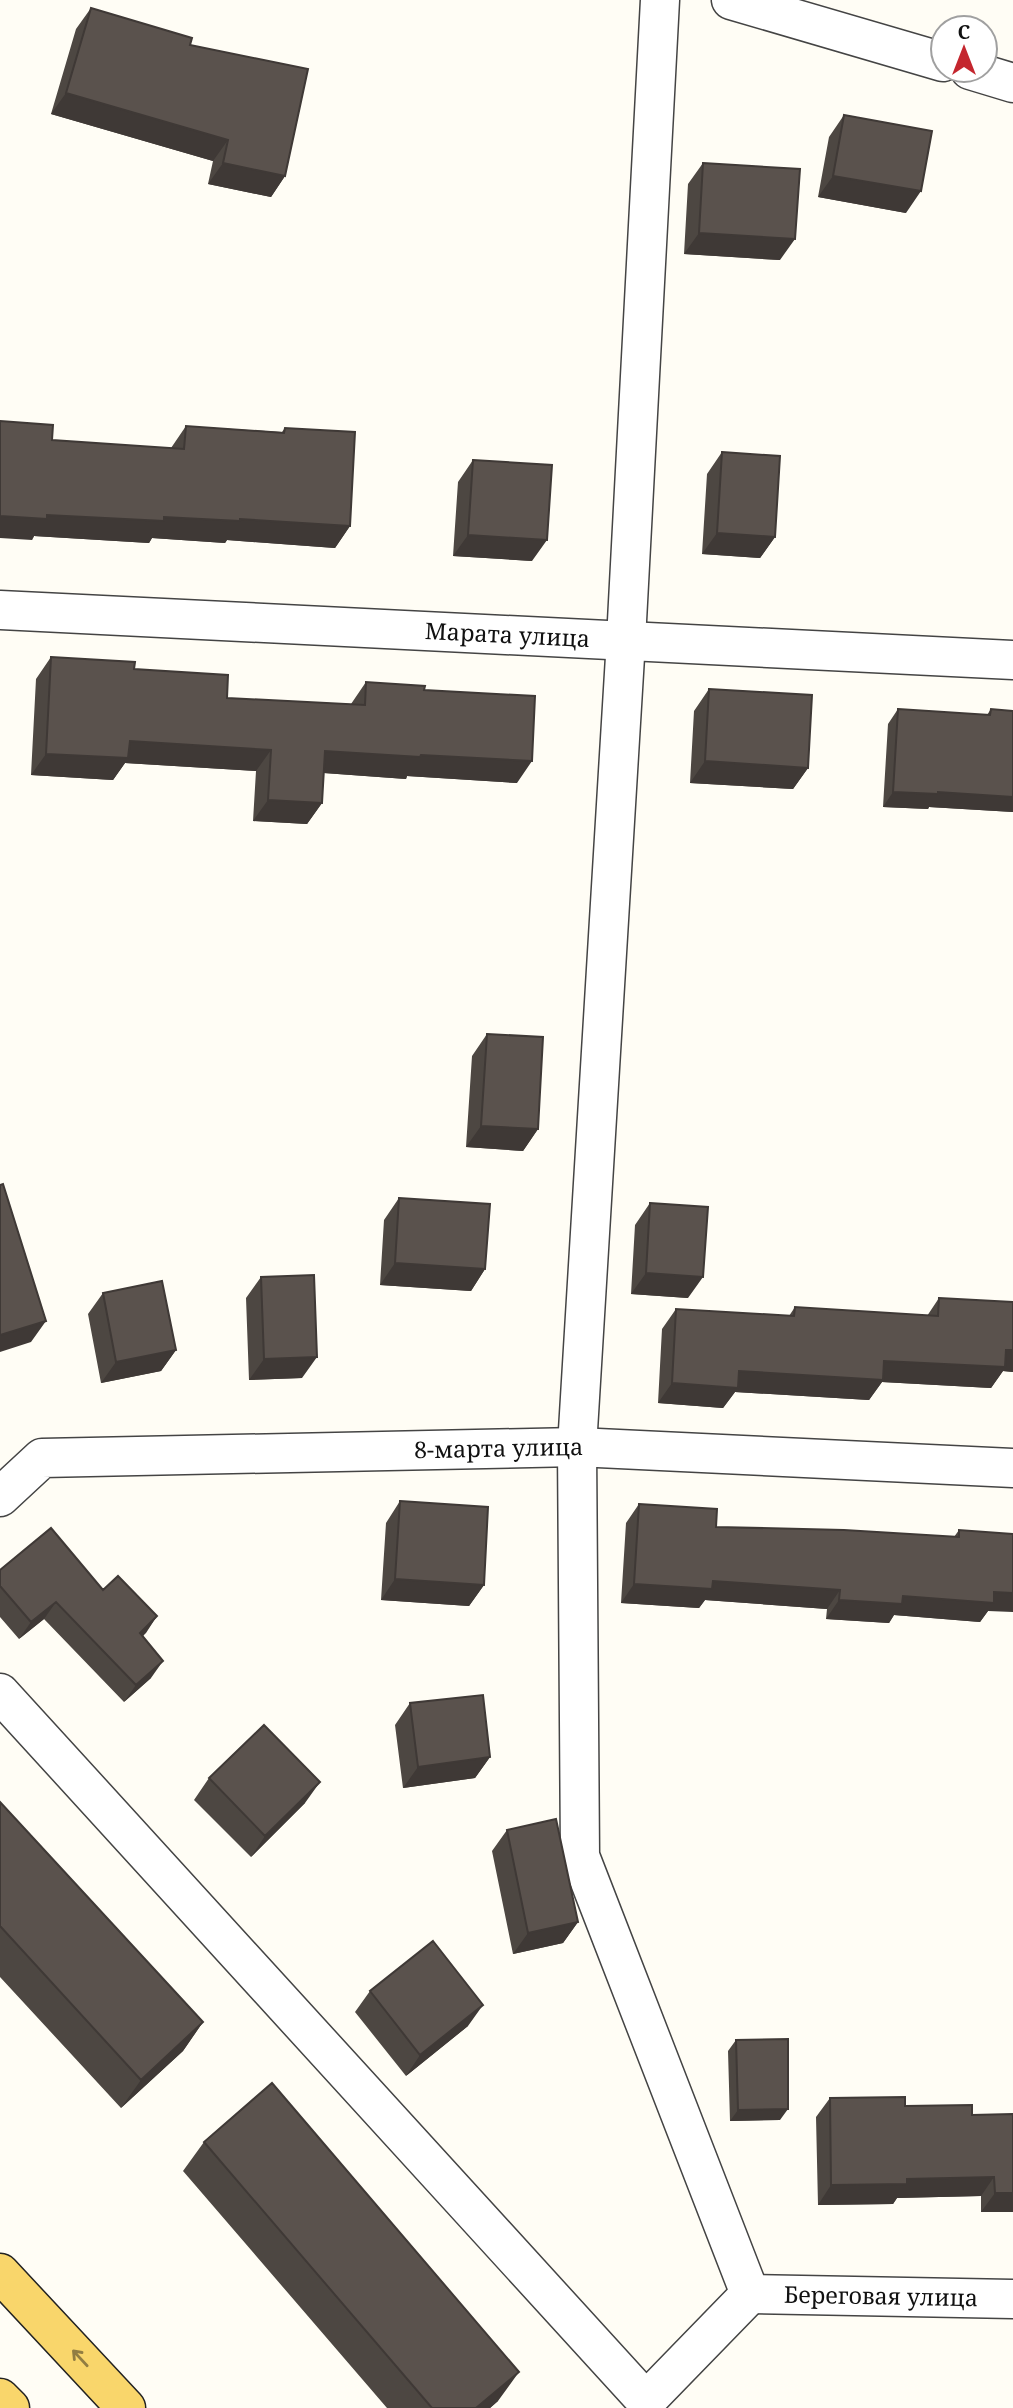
<svg xmlns="http://www.w3.org/2000/svg" width="1013" height="2408" viewBox="0 0 1013 2408" font-family="'Noto Serif',serif">
  <rect width="100%" height="100%" fill="#fffdf5"/>
  <g fill="none" stroke-linecap="round" stroke-linejoin="round">
    <!-- street casing -->
    <g stroke="#444" stroke-width="41">
      <g id="street">
        <path d="M 660,0 L 626,640 L 577,1447 L 580,1856 L 750,2294"/>
        <path d="M 731,0 L 943,62"/>
        <path d="M 970,70 L 1013,83"/>
        <path id="s1" d="M 0,610 L 1013,660"/>
        <path id="s2" d="M 0,1497 L 42,1458 L 577,1447 L 1013,1468"/>
        <path d="M 0,1693 L 646,2401 L 750,2294"/>
        <path id="s3" d="M 750,2294 L 1013,2299"/>
      </g>
    </g>
    <!-- primary casing -->
    <g stroke="#222" stroke-width="41">
      <path id="primary" d="M 0,2273 L 126,2408
        M 0,2398 L 10,2408"/>
    </g>
    <!-- street -->
    <use href="#street" stroke="#fff" stroke-width="38"/>
    <!-- primary -->
    <use href="#primary" stroke="#f9d66b" stroke-width="38"/>
  </g>
  <!-- wall -->
  <path fill="#4d4742" d="M 91,8 L 190,45 L 285,176 L 271,197 L 208,184 L 213,161 L 51,114 L 76,29 Z
    M 844,115 L 906,213 L 818,197 L 829,137 Z
    M 703,163 L 780,260 L 684,254 L 688,184 Z
    M 186,426 L 282,432 L 285,428 L 350,526 L 335,548 L 227,540 L 225,543 L 152,538 L 149,543 L 34,536 L 32,540 L 52,440 L 171,448 Z
    M 722,452 L 775,537 L 760,558 L 702,554 L 707,474 Z
    M 473,460 L 532,561 L 453,556 L 458,482 Z
    M 51,657 L 134,669 L 227,698 L 351,704 L 366,682 L 424,690 L 517,783 L 407,776 L 406,779 L 324,773 L 322,803 L 307,824 L 253,821 L 256,771 L 125,763 L 113,780 L 31,775 L 36,679 Z
    M 709,689 L 808,768 L 793,789 L 690,783 L 694,711 Z
    M 898,709 L 987,715 L 991,709 L 1013,711 L 1013,812 L 929,807 L 928,809 L 883,807 L 888,724 Z
    M 487,1034 L 538,1129 L 523,1151 L 466,1147 L 472,1056 Z
    M 399,1198 L 485,1269 L 471,1291 L 380,1285 L 384,1220 Z
    M 650,1203 L 688,1298 L 631,1294 L 635,1225 Z
    M 261,1277 L 302,1378 L 249,1380 L 246,1298 Z
    M 103,1293 L 176,1350 L 161,1371 L 101,1383 L 88,1314 Z
    M 939,1298 L 1013,1302 L 1013,1372 L 1003,1371 L 991,1388 L 882,1382 L 869,1400 L 735,1392 L 723,1408 L 658,1403 L 662,1329 L 676,1309 L 789,1316 L 795,1307 L 927,1316 Z
    M 400,1501 L 484,1585 L 469,1606 L 381,1600 L 386,1523 Z
    M 639,1504 L 716,1527 L 954,1537 L 959,1530 L 988,1611 L 980,1622 L 894,1615 L 889,1623 L 826,1619 L 827,1609 L 705,1600 L 699,1608 L 621,1603 L 626,1523 Z
    M 0,1570 L 103,1590 L 157,1616 L 143,1636 L 151,1678 L 124,1702 L 44,1619 L 19,1639 L 0,1617 Z
    M 410,1703 L 490,1757 L 475,1778 L 403,1788 L 395,1725 Z
    M 209,1778 L 305,1803 L 251,1857 L 194,1800 Z
    M 0,1802 L 203,2022 L 183,2051 L 121,2108 L 0,1977 Z
    M 507,1830 L 578,1922 L 563,1943 L 513,1954 L 492,1851 Z
    M 370,1991 L 468,2026 L 406,2076 L 355,2012 Z
    M 736,2040 L 780,2120 L 730,2121 L 728,2051 Z
    M 830,2098 L 972,2115 L 1013,2114 L 1013,2212 L 981,2212 L 981,2196 L 897,2198 L 893,2204 L 818,2205 L 816,2117 Z
    M 204,2142 L 498,2401 L 490,2408 L 387,2408 L 183,2171 Z"/>
  <!-- shaded-wall -->
  <path fill="#3f3936" d="M 66,93 L 228,140 L 213,161 L 51,114 Z
    M 223,163 L 285,176 L 271,197 L 208,184 Z
    M 833,176 L 921,191 L 906,213 L 818,197 Z
    M 699,233 L 795,239 L 780,260 L 684,254 Z
    M 47,515 L 240,519 L 350,526 L 335,548 L 227,540 L 225,543 L 152,538 L 149,543 L 34,536 L 32,540 L 0,538 L 0,516 Z
    M 717,533 L 775,537 L 760,558 L 702,554 Z
    M 468,535 L 547,540 L 532,561 L 453,556 Z
    M 130,741 L 271,750 L 256,771 L 125,763 L 113,780 L 31,775 L 46,754 Z
    M 325,751 L 421,755 L 532,761 L 517,783 L 407,776 L 406,779 L 310,772 Z
    M 705,761 L 808,768 L 793,789 L 690,783 Z
    M 893,792 L 938,792 L 1013,797 L 1013,812 L 929,807 L 928,809 L 883,807 Z
    M 268,800 L 322,803 L 307,824 L 253,821 Z
    M 481,1126 L 538,1129 L 523,1151 L 466,1147 Z
    M 395,1263 L 485,1269 L 471,1291 L 380,1285 Z
    M 646,1273 L 703,1277 L 688,1298 L 631,1294 Z
    M 46,1321 L 31,1342 L 0,1352 L 0,1335 Z
    M 176,1350 L 161,1371 L 101,1383 L 116,1362 Z
    M 1006,1350 L 1013,1350 L 1013,1372 L 1003,1371 L 991,1388 L 882,1382 L 869,1400 L 735,1392 L 723,1408 L 658,1403 L 672,1383 L 739,1371 L 884,1361 Z
    M 317,1357 L 302,1378 L 249,1380 L 264,1359 Z
    M 395,1579 L 484,1585 L 469,1606 L 381,1600 Z
    M 713,1581 L 840,1590 L 827,1609 L 705,1600 L 699,1608 L 621,1603 L 634,1584 Z
    M 994,1592 L 1013,1593 L 1013,1612 L 988,1611 L 980,1622 L 894,1615 L 889,1623 L 826,1619 L 839,1600 Z
    M 56,1602 L 44,1619 L 19,1639 L 31,1622 Z
    M 157,1616 L 146,1633 L 128,1650 L 140,1633 Z
    M 163,1661 L 151,1678 L 124,1702 L 136,1685 Z
    M 490,1757 L 475,1778 L 403,1788 L 418,1767 Z
    M 320,1782 L 305,1803 L 251,1857 L 265,1836 Z
    M 578,1922 L 563,1943 L 513,1954 L 528,1933 Z
    M 483,2005 L 468,2026 L 406,2076 L 420,2055 Z
    M 203,2022 L 183,2051 L 121,2108 L 141,2080 Z
    M 788,2109 L 780,2120 L 730,2121 L 738,2110 Z
    M 994,2177 L 981,2196 L 897,2198 L 893,2204 L 818,2205 L 831,2185 L 907,2179 Z
    M 995,2193 L 1013,2193 L 1013,2212 L 981,2212 Z
    M 519,2372 L 498,2401 L 490,2408 L 476,2408 Z"/>
  <!-- building -->
  <path fill="#5a524d" stroke="#3f3936" stroke-width="2" d="M 91,8 L 192,38 L 190,45 L 308,69 L 285,176 L 223,163 L 228,140 L 66,93 Z
    M 844,115 L 932,131 L 921,191 L 833,176 Z
    M 703,163 L 800,169 L 795,239 L 699,233 Z
    M 0,421 L 53,425 L 52,440 L 184,449 L 186,426 L 284,433 L 285,428 L 355,432 L 350,526 L 240,519 L 240,521 L 164,517 L 164,521 L 47,515 L 47,519 L 0,516 Z
    M 722,452 L 780,456 L 775,537 L 717,533 Z
    M 473,460 L 552,465 L 547,540 L 468,535 Z
    M 51,657 L 135,662 L 134,669 L 228,675 L 227,698 L 365,705 L 366,682 L 425,686 L 424,690 L 535,696 L 532,761 L 421,755 L 420,757 L 325,751 L 322,803 L 268,800 L 271,750 L 130,741 L 128,758 L 46,754 Z
    M 709,689 L 812,695 L 808,768 L 705,761 Z
    M 898,709 L 990,715 L 991,709 L 1013,711 L 1013,797 L 938,792 L 938,794 L 893,792 Z
    M 487,1034 L 543,1037 L 538,1129 L 481,1126 Z
    M 3,1184 L 46,1321 L 0,1335 L 0,1185 Z
    M 399,1198 L 490,1204 L 485,1269 L 395,1263 Z
    M 650,1203 L 708,1207 L 703,1277 L 646,1273 Z
    M 314,1275 L 317,1357 L 264,1359 L 261,1277 Z
    M 162,1281 L 176,1350 L 116,1362 L 103,1293 Z
    M 939,1298 L 1013,1302 L 1013,1350 L 1006,1350 L 1005,1367 L 884,1361 L 883,1380 L 739,1371 L 738,1388 L 672,1383 L 676,1309 L 794,1316 L 795,1307 L 938,1316 Z
    M 400,1501 L 488,1507 L 484,1585 L 395,1579 Z
    M 639,1504 L 717,1509 L 716,1527 L 844,1530 L 959,1537 L 959,1530 L 1013,1534 L 1013,1593 L 994,1592 L 994,1603 L 903,1596 L 902,1604 L 839,1600 L 840,1590 L 713,1581 L 712,1589 L 634,1584 Z
    M 51,1528 L 103,1590 L 118,1576 L 157,1616 L 140,1633 L 163,1661 L 136,1685 L 56,1602 L 31,1622 L 0,1586 L 0,1570 Z
    M 483,1695 L 490,1757 L 418,1767 L 410,1703 Z
    M 264,1725 L 320,1782 L 265,1836 L 209,1778 Z
    M 0,1802 L 203,2022 L 141,2080 L 0,1926 Z
    M 556,1819 L 578,1922 L 528,1933 L 507,1830 Z
    M 433,1941 L 483,2005 L 420,2055 L 370,1991 Z
    M 788,2039 L 788,2109 L 738,2110 L 736,2040 Z
    M 272,2083 L 519,2372 L 476,2408 L 432,2408 L 204,2142 Z
    M 905,2097 L 905,2106 L 972,2105 L 972,2115 L 1013,2114 L 1013,2193 L 995,2193 L 994,2177 L 907,2179 L 907,2184 L 831,2185 L 830,2098 Z"/>
  <!-- one-way arrows -->
  <defs><path id="oneway-shaft" d="M-6 0H5M1.5-3L5.5 0L1.5 3" fill="none" stroke-width="1.6" stroke-linecap="round" stroke-linejoin="round" transform="scale(1.75)"/></defs>
  <use stroke="#917d42" href="#oneway-shaft" transform="translate(80 2358) rotate(-133)"/>
  <g text-anchor="middle" stroke-width="7" stroke-linejoin="round" paint-order="stroke">
    <!-- street labels -->
    <g font-size="23" fill="#111" stroke="#fff">
      <text dy="8" stroke="none"><textPath href="#s1" startOffset="508">Марата улица</textPath></text>
      <text dy="8" stroke="none"><textPath href="#s2" startOffset="514">8-марта улица</textPath></text>
      <text dy="8" stroke="none"><textPath href="#s3" startOffset="131">Береговая улица</textPath></text>
    </g>
  </g>
  <!-- north arrow -->
  <g transform="translate(964 49)"><circle r="33" fill="#ffffff" stroke="#a0a0a0" stroke-width="2"/>
  <path d="M0-5L12 26L0 18L-12 26Z" fill="#c4262e"/>
  <text y="-10" font-size="19" font-weight="bold" text-anchor="middle" fill="#111111">С</text>
  </g>
</svg>
